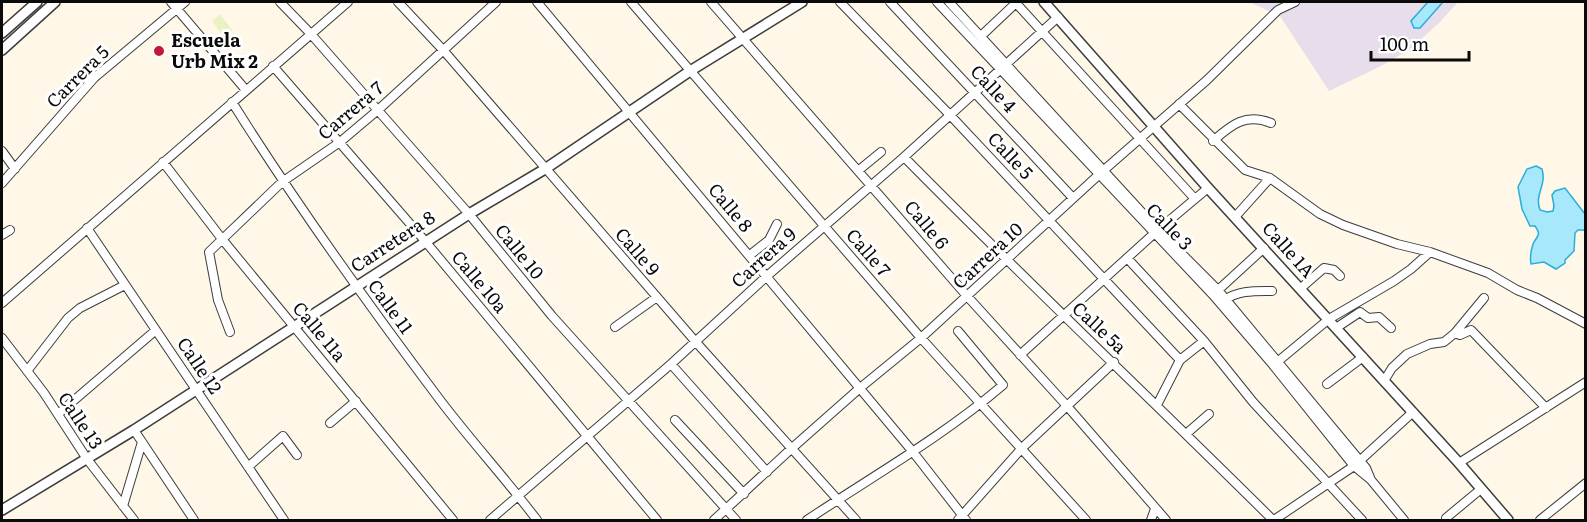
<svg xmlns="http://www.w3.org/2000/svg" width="1587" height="522" viewBox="0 0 1587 522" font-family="Literata,serif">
  <rect width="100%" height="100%" fill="#fff7e7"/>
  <!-- industrial -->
  <path fill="#e7ddeb" d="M 1249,2 L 1458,2 L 1439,23 L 1409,50 L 1381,66 L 1329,91 L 1280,16 Z"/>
  <!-- pitch -->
  <path fill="#e9f2c1" d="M 220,14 L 233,31 L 224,37 L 212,21 Z"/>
  <!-- water -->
  <path fill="#a7e9fb" stroke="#28aed8" stroke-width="1.5" d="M 1428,2 L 1443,2 L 1420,28 L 1414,28 L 1411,21 Z
    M 1536,166 L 1542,169 C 1547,186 1534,194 1540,210 L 1547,212 L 1553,211 L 1554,206 L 1552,195 L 1555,191 L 1565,188 L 1585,214 L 1585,230 L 1578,230 L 1575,233 L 1574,251 L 1565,260 L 1565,263 L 1556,269 L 1544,262 L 1531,264 C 1530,258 1531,250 1533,244 C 1537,235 1542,236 1535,226 L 1530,226 L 1522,209 L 1518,187 L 1527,169 Z"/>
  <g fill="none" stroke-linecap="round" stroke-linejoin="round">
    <!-- minor casing -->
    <g stroke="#3d3d3d" stroke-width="10">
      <path id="minor" d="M 171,2 L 245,89
        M 280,2 L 310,33 L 469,214 L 552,316 L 736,520
        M 398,2 L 444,51 L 695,341 L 856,520
        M 537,2 L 913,452 L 966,520
        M 631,2 L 921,338 L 1086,520
        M 711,2 L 967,296 L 1067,406 L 1166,520
        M 840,2 L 950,115 L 1180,360 L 1204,341
        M 890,2 L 1073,198
        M 937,2 L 1213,295 L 1273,365 L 1354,466 L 1371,480 L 1404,520
        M 949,2 L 1158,230 L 1218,290 L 1366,468 L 1371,480
        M 1015,2 L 1195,199
        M 981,36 L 1016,3
        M 273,66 L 425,241 L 657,520
        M 232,102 C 296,204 367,303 440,400 C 471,441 506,479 537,520
        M 1179,104 L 1245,170 L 1270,178 L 1320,214 L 1343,225 L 1397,244 L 1430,252 L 1488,273 L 1517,290 L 1537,298 L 1586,324
        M 1213,141 C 1232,124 1246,113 1271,123
        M 2,151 L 15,169
        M 904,157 C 1025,280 1151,399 1273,520
        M 163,162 L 222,239 L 453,520
        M 859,170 L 881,152
        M 2,183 L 94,78 L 185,2
        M 1235,217 L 1270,178
        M 87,228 L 284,520
        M 2,235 L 10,230
        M 750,255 L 769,240 L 777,224
        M 1127,258 L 1204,341 L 1253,402 L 1362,520
        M 1301,288 L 1324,268 L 1334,270 L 1340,276
        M 1216,292 L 1264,248
        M 1223,301 C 1238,290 1255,291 1272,291
        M 2,303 L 348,2
        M 615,327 L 657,297
        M 1336,328 L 1360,312 L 1368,318 L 1379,317 L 1391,328
        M 230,332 L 218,300 L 209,252 L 282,182 L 340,142 L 378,110 L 496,2
        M 1455,333 L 1484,298
        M 2,338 L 44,393 L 87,459 L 134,520
        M 1020,355 L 1158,230 L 1208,188
        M 1276,363 L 1329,319 L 1394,281 L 1411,269 L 1430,252
        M 671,364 L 767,472
        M 27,371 L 68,318 L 80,308 L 125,285
        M 1384,381 L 1392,368 L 1407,354 L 1430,344 L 1444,342 L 1455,333 L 1460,335 L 1471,330 L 1546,408
        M 1327,384 L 1363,357
        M 1157,405 L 1180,360
        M 58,414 L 156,330
        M 675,420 L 744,494
        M 330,423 L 356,401
        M 134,430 L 194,520
        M 1186,434 L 1209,414
        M 1459,463 L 1586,382
        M 248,467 L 283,436 L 297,455
        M 123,506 L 142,442
        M 1446,518 L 1481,489
        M 490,520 L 671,364 L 767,276 L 904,157 L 1058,17
        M 714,520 L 791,449 L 860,388 L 921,338 L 1104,170 L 1207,80 L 1278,10 L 1295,2
        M 807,520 C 873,476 942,437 1003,385 L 958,331
        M 958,520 L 1022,448 L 1114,362
        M 1151,520 L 1155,509
        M 1274,520 L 1354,466 L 1413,412
        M 1540,520 L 1586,483"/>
    </g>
    <!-- tertiary casing -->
    <g stroke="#3d3d3d" stroke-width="12">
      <path id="tertiary" d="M 1044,2 L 1208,188 L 1459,463 L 1508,520
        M 2,33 L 37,2
        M 2,50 L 55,2
        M 2,510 L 134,430 L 469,214 L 545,169 L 690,71 L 802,2"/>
    </g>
    <!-- minor -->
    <use href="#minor" stroke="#fff" stroke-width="8"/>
    <!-- tertiary -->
    <use href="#tertiary" stroke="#fff" stroke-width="9"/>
  </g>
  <!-- markers -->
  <circle fill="#c4183b" stroke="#fff" stroke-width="2" cx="159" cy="51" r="6"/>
  <g text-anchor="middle" stroke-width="6" stroke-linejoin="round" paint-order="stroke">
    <!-- poi labels -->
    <g font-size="18" font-weight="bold" fill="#0a0a0a" stroke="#fff" text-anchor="start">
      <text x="171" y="47">Escuela<tspan x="171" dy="21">Urb Mix 2</tspan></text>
    </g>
    <!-- street labels -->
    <g font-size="18" fill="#0a0a0a" stroke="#fff">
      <text transform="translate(78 77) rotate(-45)" y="6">Carrera 5</text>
      <text transform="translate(993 89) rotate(47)" y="6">Calle 4</text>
      <text transform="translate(351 111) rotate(-40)" y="6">Carrera 7</text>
      <text transform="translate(1010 156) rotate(47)" y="6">Calle 5</text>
      <text transform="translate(730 208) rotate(50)" y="6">Calle 8</text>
      <text transform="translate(926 225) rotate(50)" y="6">Calle 6</text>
      <text transform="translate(1169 227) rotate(46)" y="6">Calle 3</text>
      <text transform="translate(393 242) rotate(-33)" y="6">Carretera 8</text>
      <text transform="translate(1288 250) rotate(48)" y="6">Calle 1A</text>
      <text transform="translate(519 252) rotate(51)" y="6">Calle 10</text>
      <text transform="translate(637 252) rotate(49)" y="6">Calle 9</text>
      <text transform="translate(868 253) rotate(49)" y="6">Calle 7</text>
      <text transform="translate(988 256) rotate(-43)" y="6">Carrera 10</text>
      <text transform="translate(764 258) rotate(-42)" y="6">Carrera 9</text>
      <text transform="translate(479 282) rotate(50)" y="6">Calle 10a</text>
      <text transform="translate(390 307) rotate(54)" y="6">Calle 11</text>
      <text transform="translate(1099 328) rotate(43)" y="6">Calle 5a</text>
      <text transform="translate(319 332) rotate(50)" y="6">Calle 11a</text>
      <text transform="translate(199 366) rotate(56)" y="6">Calle 12</text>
      <text transform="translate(80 421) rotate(56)" y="6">Calle 13</text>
    </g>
  </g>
  <!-- border -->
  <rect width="1587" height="522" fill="none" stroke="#0a0a0a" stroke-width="6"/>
  <!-- scale -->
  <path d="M1371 51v9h98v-9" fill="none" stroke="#0a0a0a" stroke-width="3"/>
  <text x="1380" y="51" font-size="18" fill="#0a0a0a" stroke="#ffffff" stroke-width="4.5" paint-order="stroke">100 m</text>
</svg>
